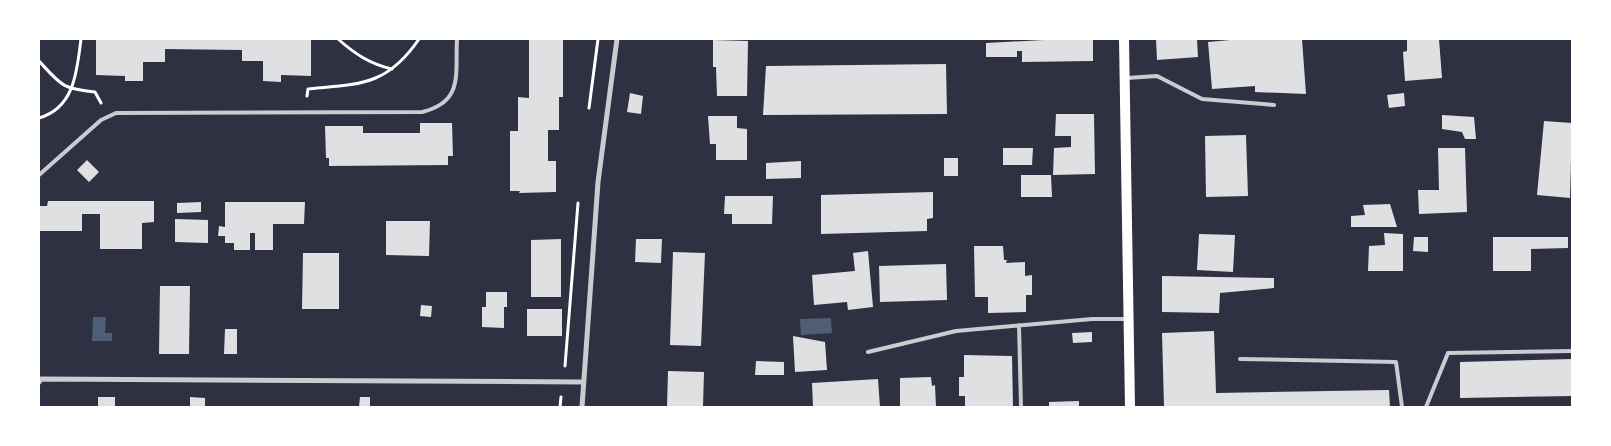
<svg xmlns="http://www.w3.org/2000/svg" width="1611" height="446" viewBox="0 0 1611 446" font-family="Manrope,sans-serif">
  <rect width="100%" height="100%" fill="#2d3142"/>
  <!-- water -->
  <path fill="#4f5d75" d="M 93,317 L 106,317 L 105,333 L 112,333 L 112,341 L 92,341 Z
    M 831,318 L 832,333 L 801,335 L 800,319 Z"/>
  <!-- building -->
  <path fill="#e0e0e3" d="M 311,39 L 311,76 L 281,75 L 281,82 L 263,81 L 263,61 L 242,61 L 242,50 L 165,49 L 165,62 L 143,62 L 143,81 L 125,81 L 125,76 L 96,75 L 96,40 Z
    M 529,39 L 563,39 L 563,97 L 559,97 L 559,130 L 548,130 L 548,161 L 556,161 L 556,192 L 519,193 L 520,191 L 510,191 L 510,131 L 518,131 L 518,97 L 529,98 Z
    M 1062,39 L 1093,39 L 1093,61 L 1022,62 L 1022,51 L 1017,51 L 1017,57 L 986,57 L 986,43 Z
    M 1156,39 L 1197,39 L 1198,57 L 1157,60 Z
    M 1241,39 L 1302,39 L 1306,94 L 1255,92 L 1255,86 L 1212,89 L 1208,42 Z
    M 1407,39 L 1439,39 L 1442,78 L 1405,81 L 1403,52 L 1407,51 Z
    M 713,40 L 748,41 L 747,96 L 717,96 L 716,67 L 713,67 Z
    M 946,64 L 947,114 L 763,115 L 766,66 Z
    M 630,93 L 643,96 L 641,114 L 627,112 Z
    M 1404,93 L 1405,106 L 1389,108 L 1387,95 Z
    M 1056,114 L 1094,114 L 1095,174 L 1053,175 L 1054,148 L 1071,147 L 1071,136 L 1055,136 Z
    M 1442,115 L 1474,117 L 1476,139 L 1465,139 L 1462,132 L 1442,129 Z
    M 708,116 L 737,116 L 737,128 L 747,129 L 747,160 L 716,160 L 716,144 L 710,144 Z
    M 1544,121 L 1572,123 L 1570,198 L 1537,195 Z
    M 420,123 L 452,123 L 453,156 L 448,156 L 448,165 L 329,166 L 329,158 L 326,158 L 325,126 L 363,126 L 363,133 L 420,133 Z
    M 1246,135 L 1248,196 L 1206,197 L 1205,136 Z
    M 1003,148 L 1033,148 L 1032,165 L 1003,165 Z
    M 1438,148 L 1465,148 L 1467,212 L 1419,214 L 1418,190 L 1439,190 Z
    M 944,158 L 958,158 L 958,176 L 944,176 Z
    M 87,160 L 99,172 L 89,182 L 77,170 Z
    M 801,161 L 801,178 L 766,179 L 766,163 Z
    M 1021,175 L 1051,175 L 1052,197 L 1021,197 Z
    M 933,192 L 933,218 L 927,219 L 927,231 L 821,234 L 821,195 Z
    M 725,196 L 773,196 L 772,224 L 732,224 L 732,214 L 724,214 Z
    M 48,201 L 154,201 L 154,222 L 142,223 L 142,249 L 100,249 L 100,214 L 82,214 L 82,231 L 39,231 L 39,206 L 47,206 Z
    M 201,202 L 201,212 L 177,213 L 177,203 Z
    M 225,202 L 305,202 L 304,224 L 273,224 L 273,250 L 255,250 L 255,233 L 250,233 L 250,250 L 234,250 L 234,243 L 225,243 L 225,236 L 218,236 L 219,226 L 225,227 Z
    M 1390,204 L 1397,227 L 1351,227 L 1351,216 L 1365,215 L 1363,205 Z
    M 175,219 L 208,220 L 208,243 L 175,242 Z
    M 386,221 L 430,221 L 429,256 L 386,255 Z
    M 1384,233 L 1403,234 L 1403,271 L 1368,271 L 1369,246 L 1385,245 Z
    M 1199,234 L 1235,235 L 1233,272 L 1197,270 Z
    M 1414,237 L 1428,237 L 1428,252 L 1413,251 Z
    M 1493,237 L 1568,237 L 1568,248 L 1531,249 L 1531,271 L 1493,271 Z
    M 561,239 L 561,297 L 531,297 L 531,240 Z
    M 636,239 L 662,239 L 661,263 L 635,262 Z
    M 974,246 L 1003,246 L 1004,260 L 1007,260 L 1006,263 L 1025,262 L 1025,276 L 1032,275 L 1032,295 L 1026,295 L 1026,312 L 988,313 L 988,297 L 975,297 Z
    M 868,251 L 873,307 L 848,310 L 847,302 L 814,305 L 812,275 L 855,271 L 853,253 Z
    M 673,252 L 705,253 L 701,346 L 670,345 Z
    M 303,253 L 339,253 L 339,309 L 302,309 Z
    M 946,264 L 947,300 L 880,302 L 879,266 Z
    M 1162,276 L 1274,278 L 1274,288 L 1220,293 L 1219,313 L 1162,312 Z
    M 160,286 L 190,286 L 189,354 L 159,354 Z
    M 486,292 L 507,292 L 507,307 L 504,307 L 504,328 L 482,327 L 482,307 L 486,307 Z
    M 421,305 L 432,306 L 431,317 L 420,316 Z
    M 527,309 L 562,309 L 562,336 L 527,336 Z
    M 225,329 L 237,329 L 237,354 L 224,354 Z
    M 1214,331 L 1216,393 L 1389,390 L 1390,407 L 1164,407 L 1162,333 Z
    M 1092,332 L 1092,342 L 1073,343 L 1072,333 Z
    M 793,336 L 825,342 L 827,370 L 795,372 Z
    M 964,355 L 1012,356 L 1013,407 L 965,407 L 965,396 L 959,396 L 959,377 L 964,377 Z
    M 1572,359 L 1572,396 L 1460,398 L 1460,362 Z
    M 756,361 L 784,362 L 784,375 L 755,375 Z
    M 668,371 L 704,372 L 703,407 L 667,407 Z
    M 931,377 L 932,386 L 935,385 L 936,407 L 900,407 L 900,378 Z
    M 878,379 L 880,407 L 813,407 L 812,383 Z
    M 98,397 L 115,397 L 115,407 L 98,407 Z
    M 190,397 L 205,398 L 205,407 L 190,407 Z
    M 360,397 L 370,397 L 370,407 L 359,407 Z
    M 1079,401 L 1079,407 L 1049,407 L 1049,402 Z"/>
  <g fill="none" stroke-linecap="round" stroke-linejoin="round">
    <!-- path -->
    <path stroke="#fff" stroke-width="3" d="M 338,39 C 355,54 370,64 392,69
      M 39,61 C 61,85 62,89 95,92 L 101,103
      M 307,96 L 308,89 C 360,84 387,86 419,39
      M 589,108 L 598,39
      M 39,118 C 75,108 77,70 81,39
      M 565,366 L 578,203
      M 560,407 L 561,397"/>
    <!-- service -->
    <path stroke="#caccd0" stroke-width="4" d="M 1127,78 L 1157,76 L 1202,99 L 1274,105
      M 39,175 L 101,120 L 116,113 L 422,112 C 464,102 455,74 457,39
      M 1019,325 L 1021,407
      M 868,352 L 956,331 L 1092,319 L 1128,319
      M 1240,359 L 1396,362 L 1402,407
      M 1426,407 L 1448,353 L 1572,351"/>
    <!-- minor -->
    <path stroke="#caccd0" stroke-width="5" d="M 39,382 L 41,379 L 583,382
      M 582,407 L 598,182 L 617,39"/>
    <!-- secondary -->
    <path stroke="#fff" stroke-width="10" d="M 1124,39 L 1130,407"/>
  </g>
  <!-- border -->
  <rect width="1611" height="446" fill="none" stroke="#ffffff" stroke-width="80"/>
</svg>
